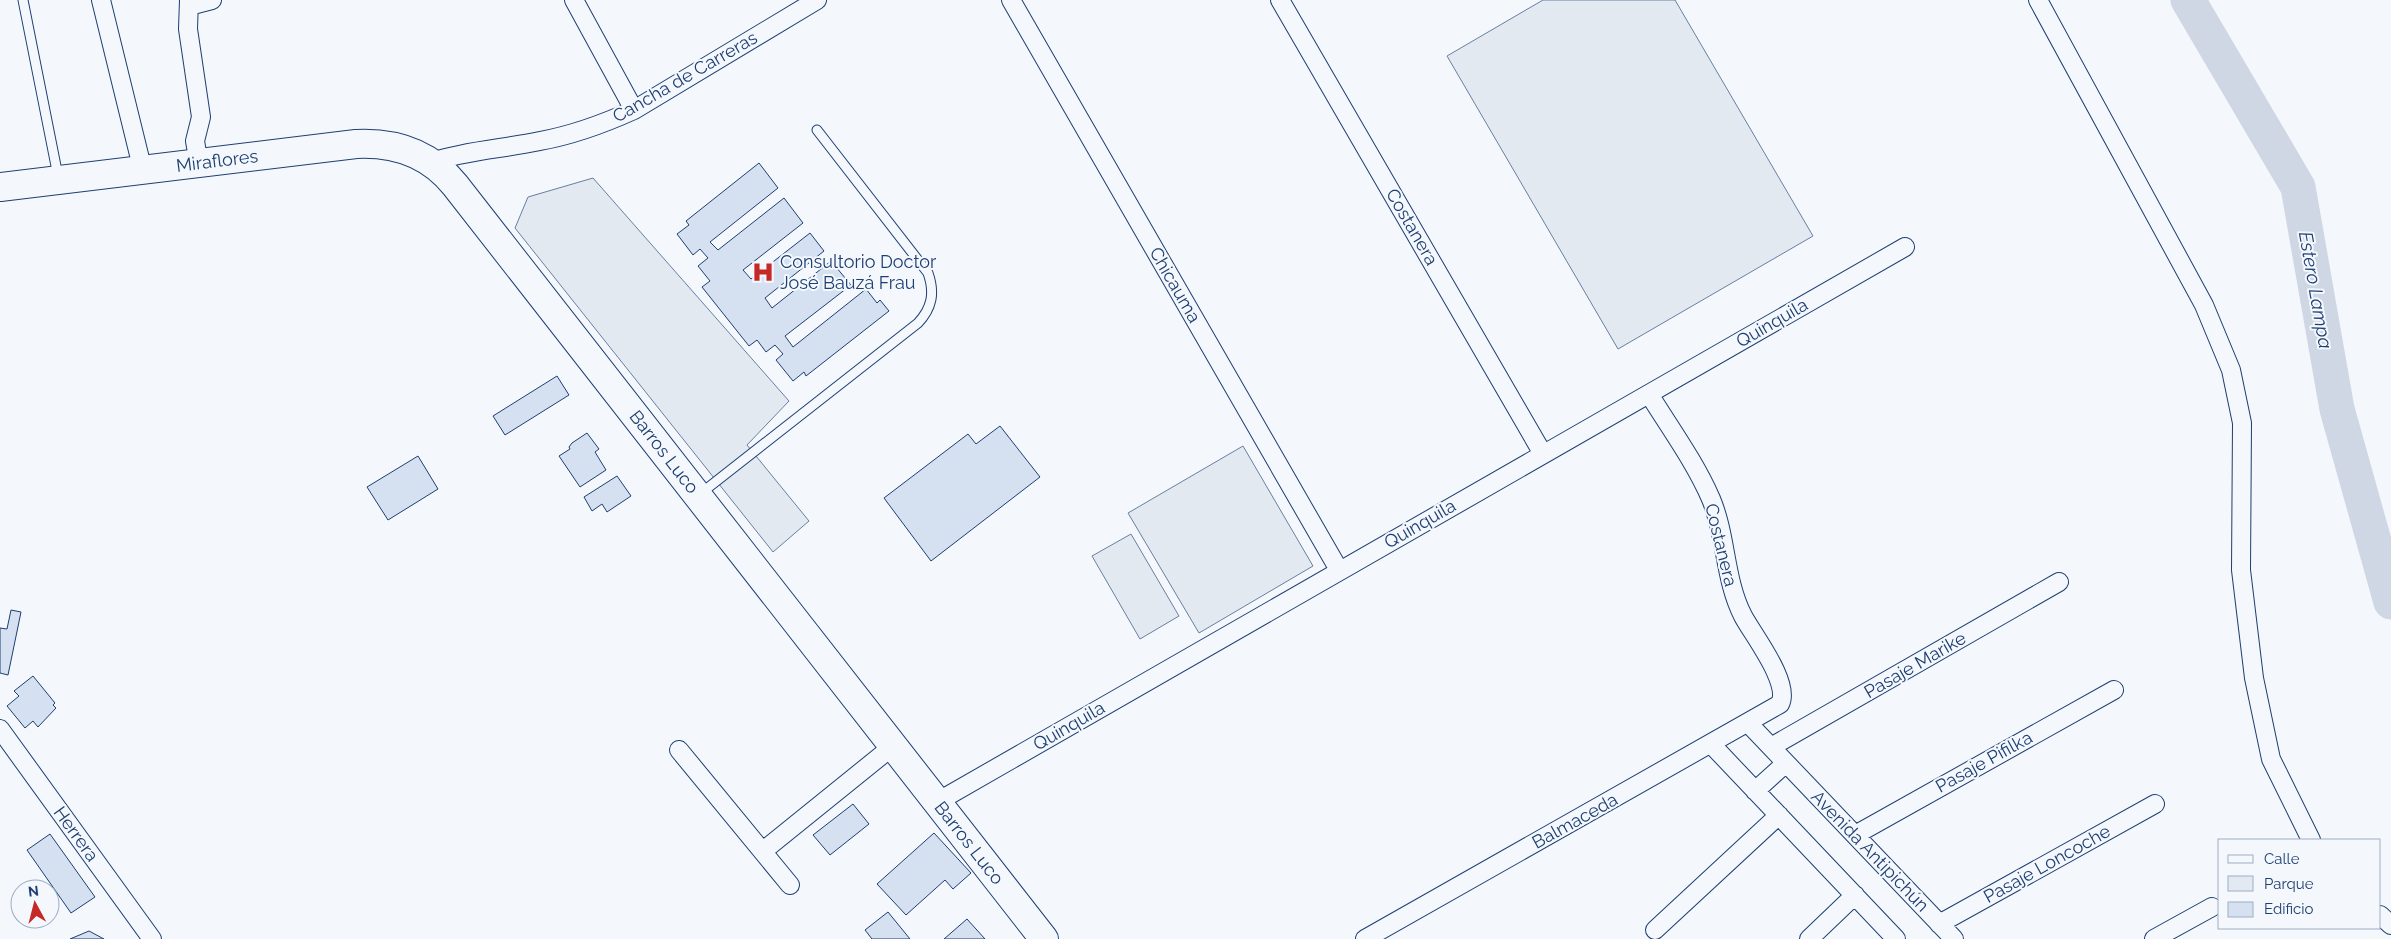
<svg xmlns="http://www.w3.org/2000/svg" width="2391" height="939" viewBox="0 0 2391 939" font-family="Raleway,sans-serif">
  <rect width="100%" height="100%" fill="#f4f7fb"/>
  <!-- green -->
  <path fill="#e3e9f0" stroke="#687fa3" d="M 1543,0 L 1675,0 L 1813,236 L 1618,349 L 1447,56 Z
    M 593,178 L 789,401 L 747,445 L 809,521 L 773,552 L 515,228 L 528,197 Z
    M 1243,446 L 1313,566 L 1199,633 L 1128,513 Z
    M 1131,534 L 1179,616 L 1140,639 L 1092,556 Z"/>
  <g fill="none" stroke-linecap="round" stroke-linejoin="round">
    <!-- river -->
    <path stroke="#cfd7e4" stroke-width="35" d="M 2188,0 L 2298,187 L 2337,409 L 2391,602"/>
  </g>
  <!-- building -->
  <path fill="#d5e0f0" stroke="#1d3f73" d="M 759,163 L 778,188 L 710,242 L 718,250 L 784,198 L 803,223 L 743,270 L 751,279 L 810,233 L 824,251 L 765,298 L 772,308 L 831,261 L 851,285 L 785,336 L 793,347 L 866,289 L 877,303 L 880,300 L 889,311 L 806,376 L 804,372 L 793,381 L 776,360 L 783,354 L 775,345 L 766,352 L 757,340 L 749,346 L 702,287 L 710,281 L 698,266 L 708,258 L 700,249 L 693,255 L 677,234 L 689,225 L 686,221 Z
    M 557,376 L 569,395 L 505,435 L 493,416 Z
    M 1000,426 L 1040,477 L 931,561 L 884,498 L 968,434 L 976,444 Z
    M 587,433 L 599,449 L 595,452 L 606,470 L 580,487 L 559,456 L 570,449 L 569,447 L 572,443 Z
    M 418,456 L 438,489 L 388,520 L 367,487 Z
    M 617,476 L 631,496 L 607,512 L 602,504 L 592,511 L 584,497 Z
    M 11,610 L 21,612 L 8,675 L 0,673 L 0,628 L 7,629 Z
    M 33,676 L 55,703 L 53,705 L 56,708 L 38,727 L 33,721 L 25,728 L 7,706 L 19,696 L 14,691 Z
    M 853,804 L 869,824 L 830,855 L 813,835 Z
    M 934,833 L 971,873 L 953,889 L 945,880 L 906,915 L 877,884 Z
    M 50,834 L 95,897 L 71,913 L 27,850 Z
    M 888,912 L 910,939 L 872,939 L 865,930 Z
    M 967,919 L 985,939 L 944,939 Z
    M 89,931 L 104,939 L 70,939 Z"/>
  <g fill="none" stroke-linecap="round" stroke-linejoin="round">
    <!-- service casing -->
    <g stroke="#1d3f73" stroke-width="11">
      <path id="service" d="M 23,0 L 58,176
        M 700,494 L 918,323 C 932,308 935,293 928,273 L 817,130"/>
    </g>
    <!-- minor casing -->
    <g stroke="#1d3f73" stroke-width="20">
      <path id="minor" d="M 101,0 L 143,171
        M 189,0 L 188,29 L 201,117 L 195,141 L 199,164
        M 574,0 L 634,110
        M 1011,0 L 1339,570
        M 1280,0 L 1543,454
        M 2038,0 L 2204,305 L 2231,370 L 2242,423 L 2241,570 L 2254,678 L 2271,759 L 2311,840
        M 189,6 L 212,0
        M 431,162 C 468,150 502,149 540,141 C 573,135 603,124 634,110 L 817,0
        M 1748,723 L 1954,939
        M 0,729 L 152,939
        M 1711,744 L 1896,939
        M 1771,747 L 2059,582
        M 679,750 L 790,885
        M 1755,791 L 1786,763
        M 937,802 L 1905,247
        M 1855,835 L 2114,690
        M 763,851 L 893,746
        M 2380,915 L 2391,925
        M 1939,924 L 2155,804
        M 1655,930 L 1779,815
        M 1365,939 L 1780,704 C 1791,683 1753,635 1743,616 C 1724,579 1727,537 1711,499 C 1695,462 1670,428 1649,394
        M 1809,939 L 1855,895
        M 2154,939 L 2212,907"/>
    </g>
    <!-- primary casing -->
    <g stroke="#1d3f73" stroke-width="30">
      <path id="primary" d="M 0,187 L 356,144 C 396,142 430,154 455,185 L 1044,939"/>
    </g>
    <!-- service -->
    <use href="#service" stroke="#f4f7fb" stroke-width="9"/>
    <!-- minor -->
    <use href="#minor" stroke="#f4f7fb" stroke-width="18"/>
    <!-- primary -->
    <use href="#primary" stroke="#f4f7fb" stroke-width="28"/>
  </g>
  <!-- icons -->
  <defs>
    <g id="hospital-bare" transform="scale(1.725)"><path d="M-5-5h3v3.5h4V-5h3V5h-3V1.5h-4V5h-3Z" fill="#c62828" stroke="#f4f7fb" stroke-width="2.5" paint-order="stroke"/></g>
  </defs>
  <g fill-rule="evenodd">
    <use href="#hospital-bare" x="763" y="272"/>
  </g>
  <g text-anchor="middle" stroke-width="4" stroke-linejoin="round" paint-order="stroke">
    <!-- street labels -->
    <g font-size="18" fill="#1d3f73" stroke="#f4f7fb">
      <text transform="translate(685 77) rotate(-30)" y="6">Cancha de Carreras</text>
      <text transform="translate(217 161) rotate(-7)" y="6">Miraflores</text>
      <text transform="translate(1412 227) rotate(60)" y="6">Costanera</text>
      <text transform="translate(1175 285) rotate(60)" y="6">Chicauma</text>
      <text transform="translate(1772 323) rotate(-30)" y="6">Quinquila</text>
      <text transform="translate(664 452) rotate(52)" y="6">Barros Luco</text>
      <text transform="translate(1420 524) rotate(-30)" y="6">Quinquila</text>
      <text transform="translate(1721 545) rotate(76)" y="6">Costanera</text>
      <text transform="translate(1915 665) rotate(-30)" y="6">Pasaje Marike</text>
      <text transform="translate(1069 726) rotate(-30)" y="6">Quinquila</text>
      <text transform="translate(1984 762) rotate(-29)" y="6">Pasaje Pifilka</text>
      <text transform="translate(1575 821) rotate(-29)" y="6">Balmaceda</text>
      <text transform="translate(76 834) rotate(54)" y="6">Herrera</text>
      <text transform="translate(969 843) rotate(52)" y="6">Barros Luco</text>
      <text transform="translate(1870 851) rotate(46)" y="6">Avenida Antipichún</text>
      <text transform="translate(2047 864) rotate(-29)" y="6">Pasaje Loncoche</text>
    </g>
    <!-- poi labels -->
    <g font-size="18" fill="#1d3f73" stroke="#f4f7fb" text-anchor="start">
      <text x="780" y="268">Consultorio Doctor<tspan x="780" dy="21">José Bauzá Frau</tspan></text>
    </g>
    <!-- water labels -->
    <g font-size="19" font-style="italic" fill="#1d3f73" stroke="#f4f7fb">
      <text transform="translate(2316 290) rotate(80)" y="7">Estero Lampa</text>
    </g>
  </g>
  <!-- legend -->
  <rect x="2218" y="839" width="162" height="90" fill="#f4f7fb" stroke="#9eadc5"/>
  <rect x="2228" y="855" width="25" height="8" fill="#f4f7fb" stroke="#9eadc5"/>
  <text x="2264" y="864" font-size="15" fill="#1d3f73">Calle</text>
  <rect x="2228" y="876" width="25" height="15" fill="#e3e9f0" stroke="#9eadc5"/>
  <text x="2264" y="889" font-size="15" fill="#1d3f73">Parque</text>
  <rect x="2228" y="902" width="25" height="15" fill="#d5e0f0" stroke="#9eadc5"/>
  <text x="2264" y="914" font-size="15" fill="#1d3f73">Edificio</text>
  <!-- north arrow -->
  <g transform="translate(35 904) rotate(353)"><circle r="24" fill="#f4f7fb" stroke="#9eadc5"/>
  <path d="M0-4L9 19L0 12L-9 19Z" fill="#c62828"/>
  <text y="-8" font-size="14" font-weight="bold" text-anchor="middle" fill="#1d3f73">N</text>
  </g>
</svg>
